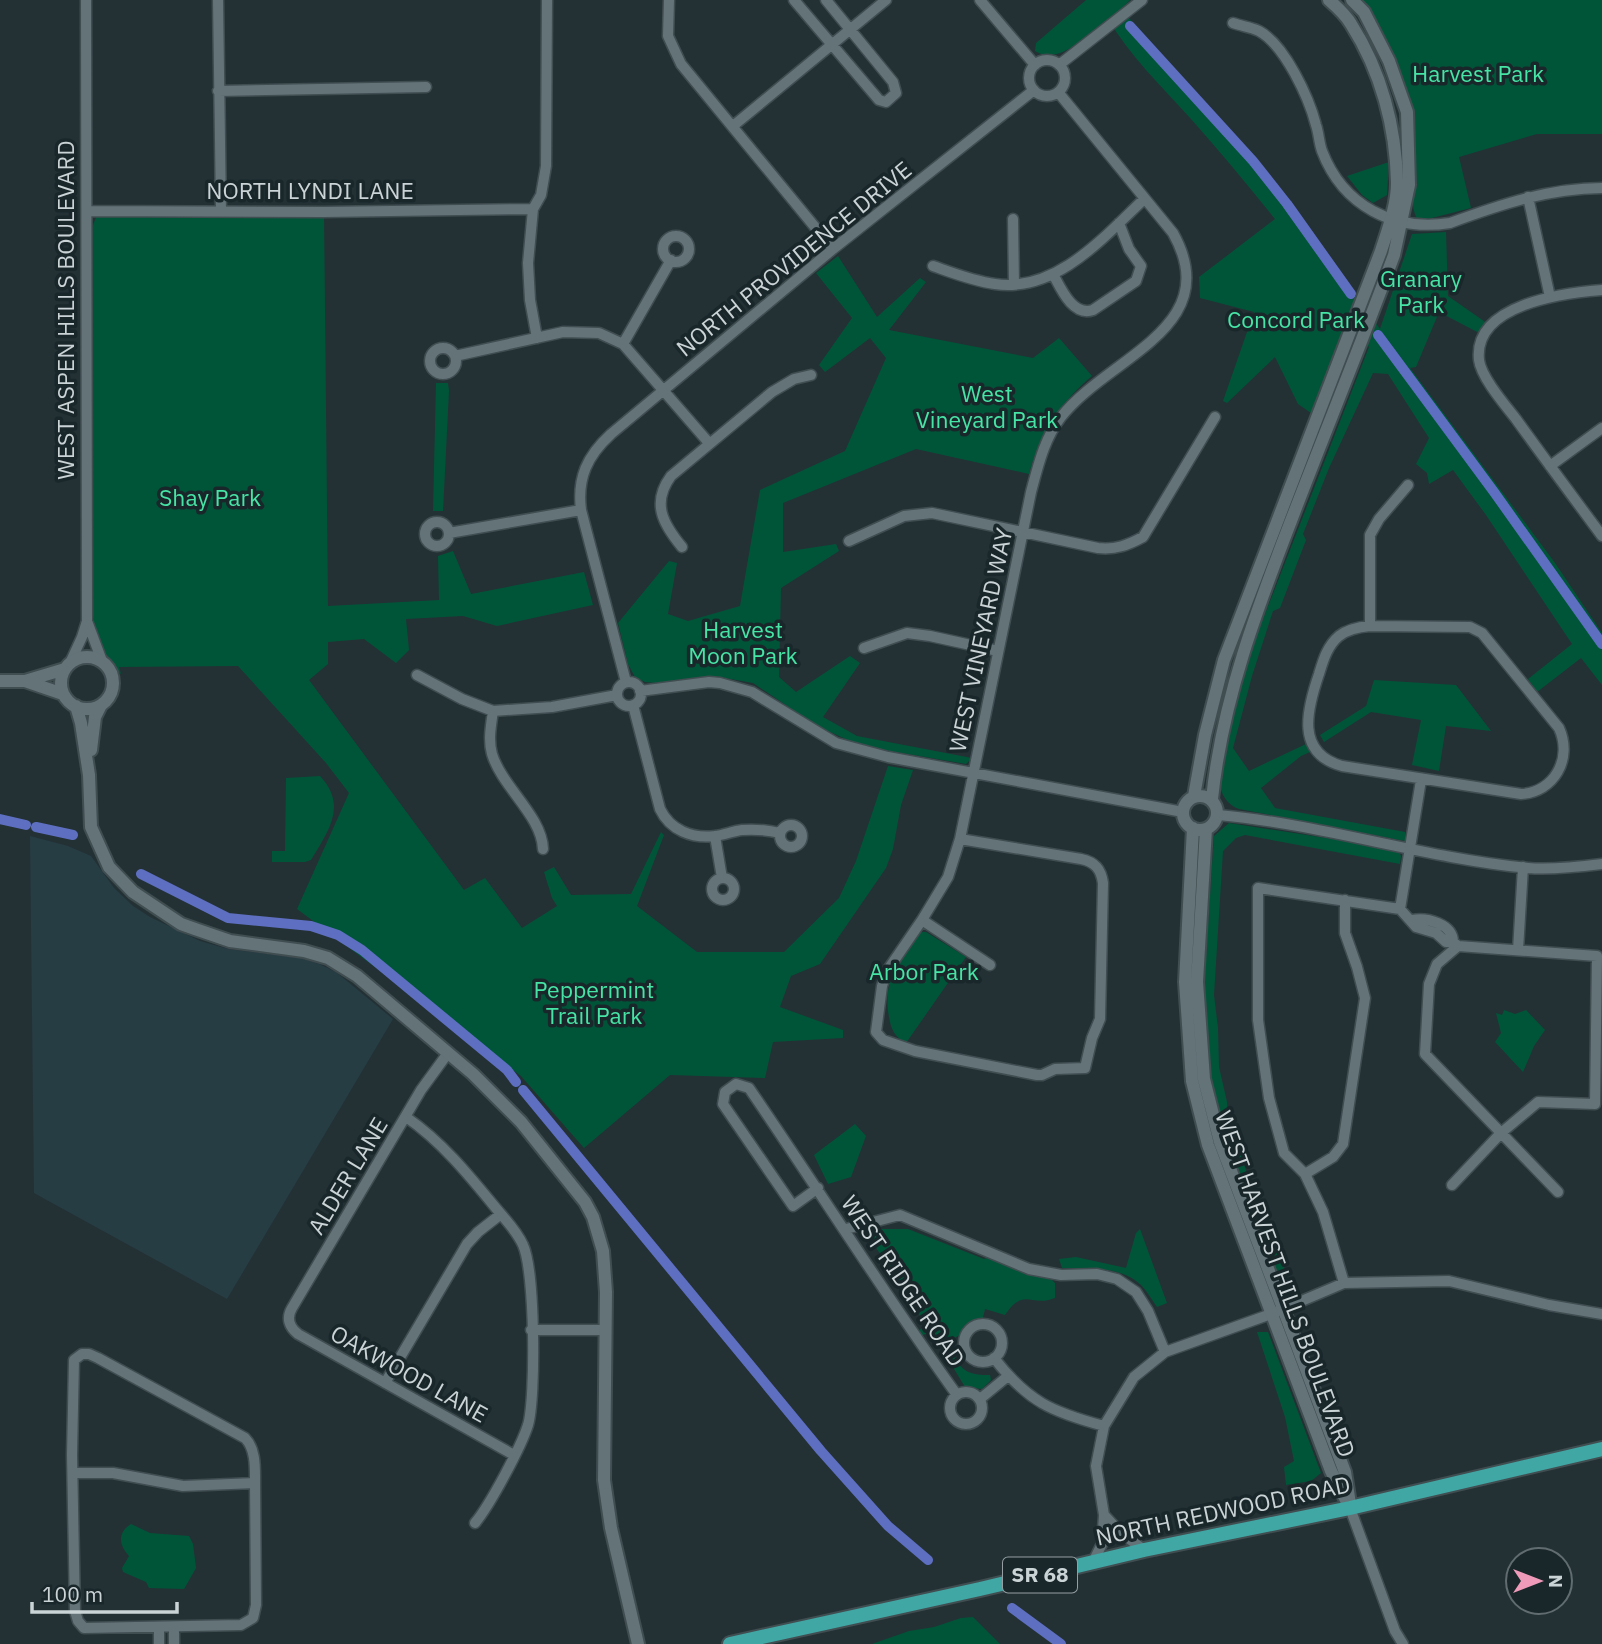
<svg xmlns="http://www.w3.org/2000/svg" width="1602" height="1644" viewBox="0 0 1602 1644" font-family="'IBM Plex Sans',sans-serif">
  <rect width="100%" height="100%" fill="#233135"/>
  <!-- built -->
  <path fill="#273d44" d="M 30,836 L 68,846 L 91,856 L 114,888 L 133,906 L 150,917 L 200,941 L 228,949 L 301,958 L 319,964 L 336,972 L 393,1019 L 227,1299 L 34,1193 Z"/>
  <!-- green -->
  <path fill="#005538" d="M 1086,0 L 1130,0 L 1121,9 L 1254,158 L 1293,207 L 1380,329 L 1412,234 L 1446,232 L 1448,296 L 1488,324 L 1481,334 L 1439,312 L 1416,367 L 1410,368 L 1555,563 L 1602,633 L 1602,685 L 1581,658 L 1537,692 L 1528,679 L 1572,644 L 1486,515 L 1453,470 L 1429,484 L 1427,473 L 1416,464 L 1429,438 L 1388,374 L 1373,373 L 1329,468 L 1303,534 L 1306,540 L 1280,608 L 1273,611 L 1252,676 L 1233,748 L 1249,771 L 1306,744 L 1310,752 L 1301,756 L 1261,788 L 1275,808 L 1405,832 L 1405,841 L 1239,809 C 1223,803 1215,784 1223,771 L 1222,769 L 1237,699 L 1258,632 L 1369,347 L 1348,320 L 1311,413 L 1298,404 L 1275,357 L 1227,403 L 1223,401 L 1254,312 L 1200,298 L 1199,277 L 1275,219 C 1248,185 1220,152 1191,119 C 1162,87 1130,56 1108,19 C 1089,32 1060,67 1035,51 L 1036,43 Z
    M 1359,0 L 1602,0 L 1602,134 L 1537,134 L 1459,157 L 1471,208 L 1428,219 L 1417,219 C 1408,201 1415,181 1414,161 C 1413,102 1395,46 1359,0 Z
    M 1389,162 L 1387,195 L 1373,203 L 1362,195 L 1347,176 Z
    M 99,210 L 324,212 L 328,606 L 439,600 L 438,556 L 453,551 L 471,594 L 584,572 L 593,605 L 497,626 L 463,616 L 406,619 L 409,650 L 396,663 L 364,639 L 328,642 L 328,664 L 309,680 L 464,890 L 485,878 L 522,928 L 557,906 L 552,898 L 544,872 L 554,867 L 571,895 L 631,894 L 661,832 L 664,835 L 637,906 L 697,952 L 784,952 L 839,898 L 856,861 L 888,766 L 913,770 L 901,805 L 893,849 L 886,868 L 820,964 L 791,976 L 780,1007 L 843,1030 L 843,1038 L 773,1042 L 765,1078 L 670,1075 L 584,1148 L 521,1076 L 297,909 L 349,793 L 326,763 L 238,666 L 119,667 L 121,674 C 114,670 114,666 110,661 C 97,643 94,627 92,606 L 91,230 Z
    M 838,256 L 877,317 L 920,278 L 926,282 L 889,330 L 1033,358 L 1059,338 L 1092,376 C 1060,403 1040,433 1029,474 L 916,449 L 783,503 L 783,552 L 836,544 L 839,551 L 781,588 L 779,677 L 796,692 L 850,656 L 860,663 L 823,717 L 857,736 L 972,758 L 966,764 L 861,746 L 817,726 L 753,683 L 714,676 L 656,683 L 645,682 L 635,677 L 628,664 L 618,623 L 669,561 L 677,563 L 668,614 L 688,621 L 740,606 L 760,490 L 845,451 L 886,358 L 870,338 L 825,372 L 819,365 L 852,318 L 816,273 Z
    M 436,383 L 448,383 L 449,391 L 443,511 L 433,511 Z
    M 1374,680 L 1456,685 L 1491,731 L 1446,726 L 1439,771 L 1412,765 L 1421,720 L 1371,712 L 1324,742 L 1320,735 L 1366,706 Z
    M 320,776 C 348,806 328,831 311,860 L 305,862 L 272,862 L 272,851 L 285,851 L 286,778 Z
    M 1229,823 L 1397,849 L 1401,856 L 1400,864 L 1245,835 L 1236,838 L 1223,851 L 1214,995 L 1218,1028 L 1219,1067 L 1227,1102 L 1228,1120 L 1262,1215 C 1278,1235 1283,1265 1290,1289 L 1283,1293 L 1222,1131 L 1209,1078 L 1203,1000 L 1214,836 Z
    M 920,932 L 926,932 L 966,957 L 906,1043 C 895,1037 891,1030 889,1017 C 882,980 900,961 920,932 Z
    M 1504,1010 L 1515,1014 L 1526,1010 L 1545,1030 L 1534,1046 L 1523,1072 L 1495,1042 L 1501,1033 L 1496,1013 L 1502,1015 Z
    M 855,1124 L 866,1136 L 851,1177 L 828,1184 L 814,1155 Z
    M 880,1229 L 908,1229 L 984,1259 L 986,1258 L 1052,1280 L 1055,1283 L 1055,1298 C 1030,1308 1025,1286 1005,1315 L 985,1309 L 982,1322 L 951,1340 C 954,1366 964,1376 990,1375 L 991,1380 L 982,1389 L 965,1387 L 931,1331 L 921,1336 L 918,1332 L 925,1324 L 868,1235 Z
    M 1140,1229 L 1167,1303 L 1157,1307 C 1152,1300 1147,1291 1141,1285 C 1121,1266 1088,1268 1062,1268 L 1059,1259 L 1076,1257 L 1126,1268 L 1136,1233 Z
    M 1257,1332 L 1268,1332 L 1321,1473 L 1311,1481 L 1286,1485 L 1284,1467 L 1294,1461 L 1285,1417 Z
    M 131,1524 L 150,1533 L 189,1536 L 193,1544 L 196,1568 L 184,1589 L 149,1588 L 146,1582 L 123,1572 L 122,1568 L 129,1556 C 119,1545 117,1533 131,1524 Z
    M 973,1617 L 1000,1644 L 872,1644 L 909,1631 L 934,1627 L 961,1618 Z"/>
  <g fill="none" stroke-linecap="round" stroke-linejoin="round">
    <!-- canal -->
    <path stroke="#5e6fc2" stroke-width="10" d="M 1130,26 L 1253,161 L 1287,204 L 1351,294
      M 1378,335 L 1494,492 L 1602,644
      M 0,819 L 26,825
      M 36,827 L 73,835
      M 141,874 L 228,918 L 311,926 L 338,935 L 362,950 L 507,1070 L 516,1082
      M 523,1090 L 821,1451 L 888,1526 L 928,1560
      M 1012,1608 L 1061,1644"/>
    <!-- minor casing -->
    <g stroke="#404d51" stroke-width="13">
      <path id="minor" d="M 86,0 L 87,621 L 102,661
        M 218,0 L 221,211
        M 669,0 L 668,36 L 681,64 L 833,249
        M 794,0 L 879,100 L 886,102 L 896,93 L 893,82 L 826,0
        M 980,0 L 1035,65
        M 1233,23 C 1241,26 1251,27 1259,31 C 1285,45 1309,98 1316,125 C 1319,134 1319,143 1322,151 C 1343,206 1394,232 1450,223 C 1499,205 1549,188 1602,188
        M1029 78a18 18 0 1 1 36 0a18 18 0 1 1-36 0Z
        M 1059,65 L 1142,0
        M 218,91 L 426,87
        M 733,126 L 886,0
        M 1528,197 L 1550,297
        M 87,211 L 324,212 L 533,209
        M 1013,219 L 1014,284
        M663 249a13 13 0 1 1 26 0a13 13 0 1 1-26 0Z
        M 933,266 C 953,273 973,281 995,284 C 1056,293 1104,237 1144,199
        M 1053,274 C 1061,289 1073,317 1093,310 L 1136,281 L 1141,266 L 1129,249 L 1119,223
        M 1602,290 C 1564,293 1473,304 1479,360 C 1481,377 1505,405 1516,419 C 1544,458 1573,497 1602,536
        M 537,338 L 530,300 L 528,263 L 533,209 L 541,195 L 546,166 L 547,0
        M 623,344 L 671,260
        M430 361a13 13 0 1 1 26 0a13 13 0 1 1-26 0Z
        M 455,356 L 563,332 L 599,333 L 623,344 L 709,443
        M 1550,466 L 1602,428
        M425 534a12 12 0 1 1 24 0a12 12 0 1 1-24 0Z
        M 449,533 L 581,510
        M 849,541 L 904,516 L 932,513 L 1098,548 C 1116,550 1128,545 1143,537 L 1215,417
        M 682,547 C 663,524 651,503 671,476 L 772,392 L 794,379 L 811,375
        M 1370,626 L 1470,627 L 1482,633 L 1559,728 C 1573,759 1554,792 1521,794 L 1342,766 C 1295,753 1307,709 1319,674 C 1323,661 1327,646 1339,636 C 1348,629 1358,627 1370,626 Z
        M 1370,626 L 1370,535 L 1379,519 L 1408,485
        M 864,648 L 907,633 L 930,636 L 998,651
        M 70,663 L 82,637 L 87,621
        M 417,675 L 462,699 L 493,711 L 552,707 L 617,695
        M 626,682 L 581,510 C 577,478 587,456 611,434 L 833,249 L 1034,90
        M617 694a12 12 0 1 1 24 0a12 12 0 1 1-24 0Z
        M 640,691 L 709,682 L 720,683 L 752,692 L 836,743 L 888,757 L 1183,812
        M 633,705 L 660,809 C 670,830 692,839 715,836 C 724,835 733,831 742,830 C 755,829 767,830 780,833
        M 493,711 C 491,725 488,740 492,754 C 502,787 542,816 543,849
        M 1218,815 C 1322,824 1423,858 1528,868 C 1552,870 1578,867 1602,864
        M780 836a11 11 0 1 1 22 0a11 11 0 1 1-22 0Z
        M 715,836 L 722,878
        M 960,839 L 1081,859 C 1095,862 1101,869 1103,883 L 1100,1019 L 1092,1038 L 1085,1068 L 1055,1069 L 1042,1075 L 1037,1075 L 915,1051 L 883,1040 L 876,1032 L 882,986 L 887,971 L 922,920 L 948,877 L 960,839 L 1031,492 C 1038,466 1044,439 1061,417 C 1109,356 1226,328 1173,233 L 1058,92
        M712 889a11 11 0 1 1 22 0a11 11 0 1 1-22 0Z
        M 1400,909 L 1421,780
        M 1400,909 L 1416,927 L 1436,933 L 1446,942 L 1453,942 C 1453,924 1427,917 1412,920
        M 922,920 L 990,965
        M 1458,946 L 1437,964 L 1429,984 L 1425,1054 L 1558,1192
        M 1518,950 L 1523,867
        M 448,1053 L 421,1090 L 292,1308 C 286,1318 289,1327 298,1334 L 514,1455
        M 406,1117 C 441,1141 468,1174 495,1207 C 505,1219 517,1231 523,1245 C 535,1271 536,1397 528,1425 C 521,1447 490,1505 475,1523
        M 1305,1174 L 1333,1157 L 1343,1144 L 1365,998 L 1357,967 L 1345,933 L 1345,900
        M 1452,1185 L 1501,1133 L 1538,1102 L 1595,1104 L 1597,956 L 1458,946 L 1453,942
        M 818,1188 L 793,1206 L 723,1104 L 725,1092 L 736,1084 L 749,1088 C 819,1190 885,1295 957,1395
        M 846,1229 L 900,1215 L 1029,1269 L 1061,1275 L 1097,1274 L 1117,1279 L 1136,1292 L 1148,1311 L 1165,1352
        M 1344,1283 L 1323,1212 L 1305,1174 L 1284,1153 L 1269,1098 L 1258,1020 L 1258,888 L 1400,909
        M964 1343a19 19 0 1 1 38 0a19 19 0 1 1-38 0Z
        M 531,1330 L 606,1330
        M 82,1354 L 89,1354 L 98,1358 L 245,1438 C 256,1449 255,1468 255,1483 L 256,1605 L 253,1618 L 241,1625 L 84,1628 L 78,1621 L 75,1611 L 72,1455 L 74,1360 Z
        M 994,1358 C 1028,1402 1052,1412 1104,1426
        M 385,1383 L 467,1244 L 478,1232 L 501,1214
        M950 1408a16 16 0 1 1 32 0a16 16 0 1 1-32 0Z
        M 980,1399 L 1008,1376
        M 73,1473 L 113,1473 L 183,1486 L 255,1483
        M 1350,1508 L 1395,1631 L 1403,1644
        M 1104,1515 L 1120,1532 L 1144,1550
        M 1093,1562 L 1102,1544 L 1103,1529 L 1104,1515 L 1096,1466 L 1104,1426 L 1134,1377 L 1165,1352 L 1271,1314 L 1344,1283 L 1449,1281 L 1549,1305 L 1602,1314
        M 159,1627 L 159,1644
        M 174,1627 L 174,1644"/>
    </g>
    <!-- tertiary casing -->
    <g stroke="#404d51" stroke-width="16">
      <path id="tertiary" d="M61 683a26 26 0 1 1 52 0a26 26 0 1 1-52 0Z
        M 0,681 L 25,681 L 63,694
        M 25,681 L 65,669
        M 76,706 L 81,723 L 89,775 L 91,827 L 109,867 L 133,892 L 181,924 L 195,929 L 230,941 L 304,951 L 328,958 L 357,976 L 473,1074 L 521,1122 L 585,1202 L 593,1217 L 603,1251 L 606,1292 L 604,1480 L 611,1528 L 638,1644
        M 91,750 L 95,717 L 101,705
        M1183 813a17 17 0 1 1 34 0a17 17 0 1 1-34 0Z
        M 1194,796 L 1205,735 L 1224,660 L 1381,251 C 1388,229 1397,205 1397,183 C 1396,127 1381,71 1351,24 C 1346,15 1337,7 1329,0
        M 1212,799 C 1222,700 1258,606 1294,513 C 1327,427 1362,342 1394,255 L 1409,185 L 1407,112 L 1389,61 L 1364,12 L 1352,0
        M 1193,828 L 1185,982 L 1192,1081 L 1208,1145 L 1331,1471 L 1350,1508
        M 1206,829 L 1197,982 L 1204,1079 L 1220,1142 L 1345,1472 L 1350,1504"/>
    </g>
    <!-- primary casing -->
    <g stroke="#404d51" stroke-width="18">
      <path id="primary" d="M 730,1644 L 980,1589 L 1144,1550 L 1350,1508 L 1602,1449"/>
    </g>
    <!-- minor -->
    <use href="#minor" stroke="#637378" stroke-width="10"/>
    <!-- tertiary -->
    <use href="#tertiary" stroke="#637378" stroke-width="12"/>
    <!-- primary -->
    <use href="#primary" stroke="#40a7a4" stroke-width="14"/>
  </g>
  <g text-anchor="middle" stroke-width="7" stroke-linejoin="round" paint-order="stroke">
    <!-- shield labels -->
    <rect fill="#19272b" stroke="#959fa3" stroke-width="2" x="1003" y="1557.5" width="74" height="35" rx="5"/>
    <g font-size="21" font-weight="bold" fill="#cad3d6">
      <text x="1040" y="1582">SR 68</text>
    </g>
    <!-- park labels -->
    <g font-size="23" fill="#46e4a5" stroke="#19272b">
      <text x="1478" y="82">Harvest Park</text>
      <text x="1421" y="287">Granary<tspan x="1421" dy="26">Park</tspan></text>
      <text x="1296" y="328">Concord Park</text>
      <text x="987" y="402">West<tspan x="987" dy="26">Vineyard Park</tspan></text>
      <text x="210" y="506">Shay Park</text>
      <text x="743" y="638">Harvest<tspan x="743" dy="26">Moon Park</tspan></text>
      <text x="924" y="980">Arbor Park</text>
      <text x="594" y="998">Peppermint<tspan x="594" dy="26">Trail Park</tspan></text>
    </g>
    <!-- street labels -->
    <g font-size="23" fill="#cad3d6" stroke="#19272b">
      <text x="310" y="199">NORTH LYNDI LANE</text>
      <text transform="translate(794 259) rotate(-39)" y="8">NORTH PROVIDENCE DRIVE</text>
      <text transform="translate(66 310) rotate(-90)" y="8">WEST ASPEN HILLS BOULEVARD</text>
      <text transform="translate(981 640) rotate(-78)" y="8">WEST VINEYARD WAY</text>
      <text transform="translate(348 1176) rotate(-59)" y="8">ALDER LANE</text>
      <text transform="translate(903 1281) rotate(56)" y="8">WEST RIDGE ROAD</text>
      <text transform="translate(1285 1284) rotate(70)" y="8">WEST HARVEST HILLS BOULEVARD</text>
      <text transform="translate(409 1374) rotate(29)" y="8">OAKWOOD LANE</text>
      <text transform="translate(1223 1511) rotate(-12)" y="8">NORTH REDWOOD ROAD</text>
    </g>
  </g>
  <!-- north arrow -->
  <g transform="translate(1539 1581) rotate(90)"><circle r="33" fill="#19272b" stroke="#606c6f" stroke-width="2"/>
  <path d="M0-5L12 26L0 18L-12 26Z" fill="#ef9ab9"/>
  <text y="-10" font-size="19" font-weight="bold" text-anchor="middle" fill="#cad3d6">N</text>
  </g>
  <!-- scale -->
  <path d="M32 1602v10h145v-10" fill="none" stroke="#cad3d6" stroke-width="3.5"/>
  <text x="42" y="1602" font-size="21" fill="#cad3d6" stroke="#19272b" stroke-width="5" paint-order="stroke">100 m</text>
</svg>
